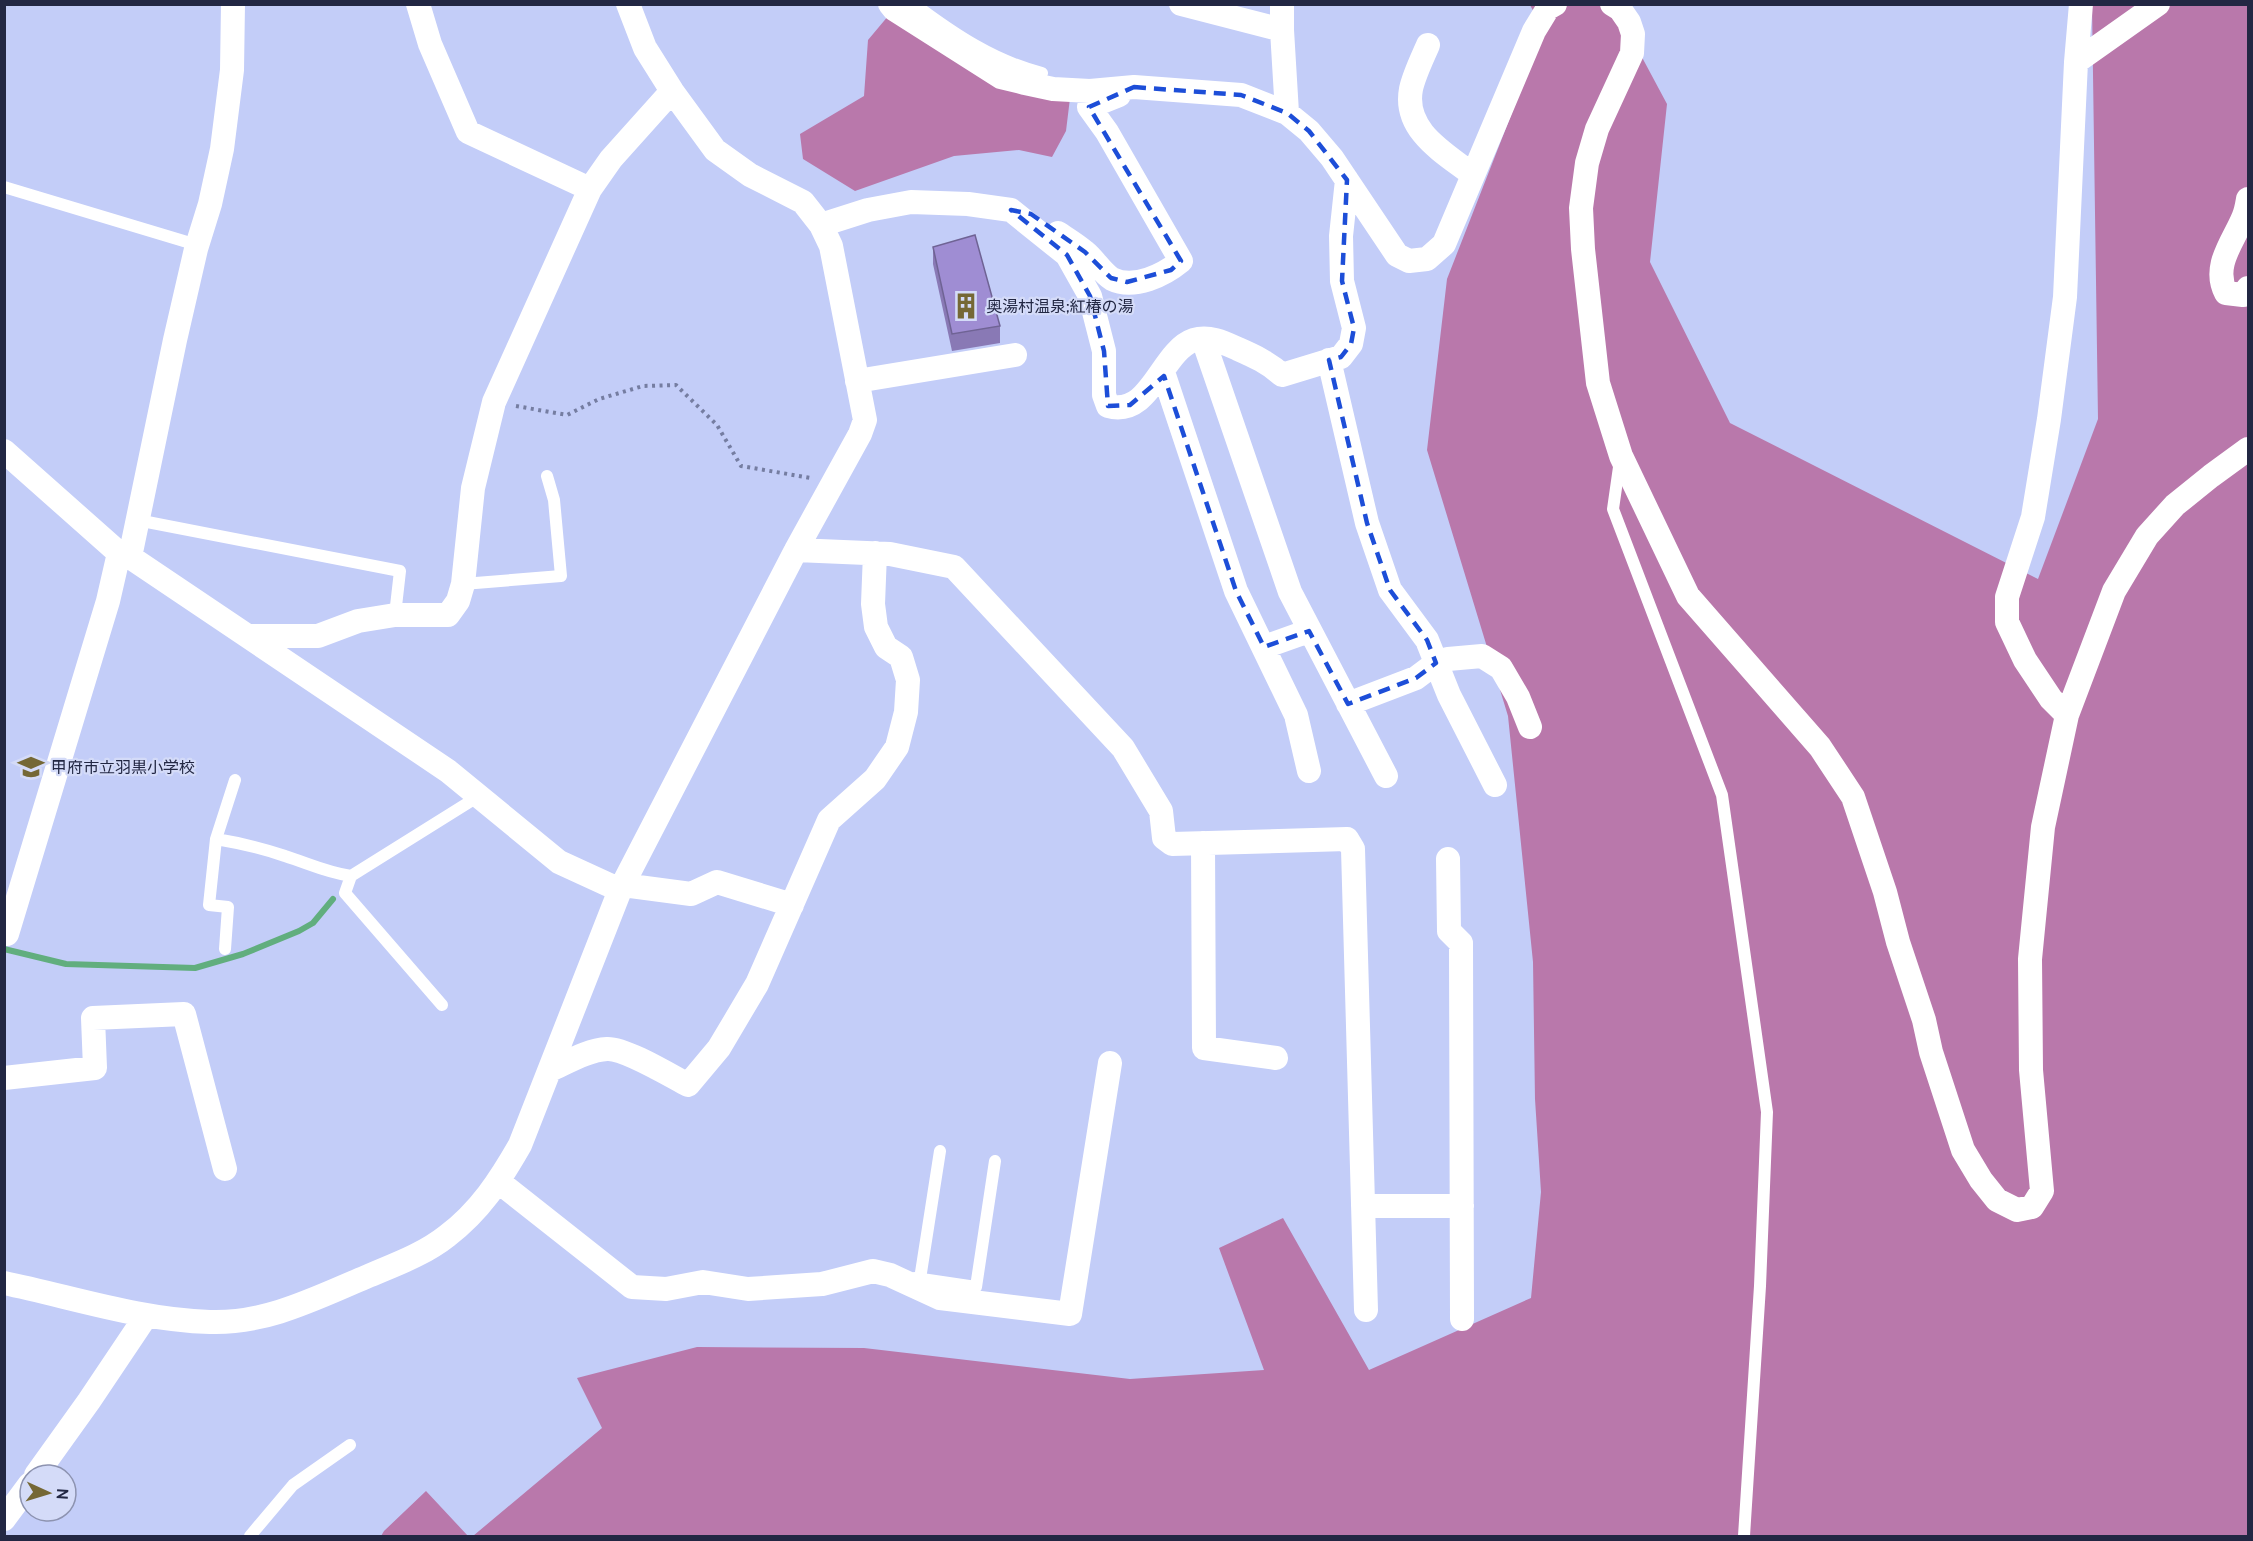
<svg xmlns="http://www.w3.org/2000/svg" width="2253" height="1541" viewBox="0 0 2253 1541" font-family="Cabin,'Noto Sans JP',sans-serif">
  <rect width="100%" height="100%" fill="#c3cdf8"/>
  <!-- forest -->
  <path fill="#b978ab" d="M 1530,5 L 1614,5 L 1667,104 L 1650,262 L 1730,423 L 2038,579 L 2098,419 L 2092,5 L 2248,5 L 2248,1536 L 473,1536 L 602,1428 L 577,1378 L 697,1347 L 864,1348 L 1130,1379 L 1264,1370 L 1219,1248 L 1283,1218 L 1369,1370 L 1531,1298 L 1541,1192 L 1535,1099 L 1533,962 L 1508,716 L 1427,450 L 1447,279 L 1544,31 Z
    M 894,9 L 1071,90 L 1066,131 L 1052,157 L 1019,150 L 954,156 L 855,191 L 803,159 L 800,134 L 864,96 L 868,40 Z
    M 426,1491 L 468,1536 L 381,1536 L 384,1531 Z"/>
  <g fill="none" stroke-linecap="round" stroke-linejoin="round">
    <!-- stream -->
    <path stroke="#61ae7e" stroke-width="6" d="M 4,949 L 66,964 L 195,968 L 243,954 L 299,931 L 313,923 L 333,899"/>
    <!-- path -->
    <path stroke="#757da1" stroke-width="4" stroke-dasharray="3 4.5" stroke-linecap="butt" d="M 516,406 L 567,415 L 599,399 L 643,386 L 676,385 L 717,425 L 741,466 L 811,478"/>
    <!-- lane -->
    <path stroke="#fff" stroke-width="12" d="M 914,4 C 954,34 994,61 1042,73
      M 4,187 L 197,245
      M 1620,460 L 1613,509 L 1722,795 L 1767,1112 L 1760,1286 L 1744,1536
      M 137,520 L 400,571 L 395,615
      M 463,584 L 561,576 L 554,500 L 547,476
      M 216,839 C 240,843 262,848 285,856 C 310,864 325,872 351,876
      M 225,949 L 228,907 L 209,905 L 216,839 L 235,780
      M 442,1005 L 345,893 L 351,876 L 479,796
      M 915,1278 L 976,1287 L 995,1161
      M 920,1279 L 940,1151
      M 250,1536 L 293,1485 L 350,1445"/>
    <!-- street -->
    <path stroke="#fff" stroke-width="24" d="M 418,4 L 430,44 L 468,132 L 590,189
      M 890,4 L 894,9 L 1001,77 L 1025,83 L 1053,89 L 1090,91 L 1134,87 L 1241,95 L 1287,113 L 1309,131 L 1332,158 L 1397,255 L 1409,261 L 1427,259 L 1444,244 L 1534,31 L 1548,8 L 1555,4
      M 1181,4 L 1282,30 L 1287,113
      M 1282,4 L 1282,30
      M 1612,4 L 1620,9 L 1629,22 L 1633,34 L 1632,53 L 1597,129 L 1587,163 L 1581,208 L 1583,249 L 1598,383 L 1621,456 L 1688,596 L 1820,747 L 1853,797 L 1885,892 L 1898,942 L 1924,1020 L 1931,1052 L 1963,1150 L 1981,1180 L 1997,1200 L 2017,1210 L 2032,1207 L 2042,1191 L 2031,1070 L 2030,959 L 2043,827 L 2067,715 L 2114,591 L 2147,536 L 2175,505 L 2211,476 L 2248,449
      M 1428,45 C 1422,59 1414,75 1411,89 C 1403,131 1445,153 1473,175
      M 2076,62 L 2158,4
      M 2248,199 C 2247,205 2246,212 2243,218 C 2233,242 2212,266 2226,293 L 2243,295 L 2248,288
      M 821,225 L 868,210 L 911,202 L 968,204 L 1011,210 L 1067,255 L 1090,296 L 1104,351 L 1104,395 L 1108,406 C 1151,418 1161,351 1194,340 C 1209,335 1225,343 1238,349 C 1254,356 1269,363 1282,375 L 1341,357 L 1351,344 L 1354,328 L 1342,281 L 1341,236 L 1347,180
      M 1058,233 C 1067,239 1077,245 1085,252 C 1094,259 1102,273 1112,279 C 1134,290 1164,275 1181,261 L 1107,132 L 1089,107 L 1119,95
      M 1203,339 L 1290,592 L 1386,776
      M 1329,360 L 1367,523 L 1390,590 L 1427,640 L 1449,695 L 1495,785
      M 1163,372 L 1236,591 L 1296,715 L 1309,771
      M 857,381 L 1015,355
      M 4,451 L 119,553 L 130,557 L 448,771 L 559,862 L 620,890
      M 796,550 L 890,554 L 954,567 L 1123,748 L 1161,811 L 1164,838 L 1172,844 L 1347,839 L 1353,849 L 1366,1310
      M 130,557 L 175,340 L 196,249 L 210,204 L 222,149 L 232,70 L 233,4
      M 248,636 L 318,636 L 358,621 L 395,615 L 448,615 L 458,601 L 463,584 L 473,488 L 494,402 L 590,189 L 611,159 L 672,91
      M 1264,647 L 1309,631
      M 1348,704 L 1416,678 L 1436,663 L 1448,659 L 1482,656 L 1501,668 L 1518,697 L 1530,727
      M 2067,715 L 2051,699 L 2025,660 L 2007,622 L 2007,597 L 2033,517 L 2049,419 L 2065,297 L 2076,62 L 2081,4
      M 1203,843 L 1204,1048 L 1276,1058
      M 1448,859 L 1449,931 L 1461,943 L 1462,1319
      M 623,885 L 691,894 L 717,882 L 792,905
      M 4,933 L 7,934 L 108,601 L 119,553
      M 550,1070 C 568,1062 588,1050 607,1049 C 625,1048 671,1076 688,1085 L 719,1048 L 757,984 L 829,820 L 875,779 L 897,747 L 906,712 L 908,680 L 901,657 L 886,647 L 876,627 L 873,604 L 875,553
      M 4,1078 L 95,1068 L 93,1018 L 184,1014 L 225,1169
      M 499,1182 L 632,1287 L 666,1289 L 703,1282 L 748,1289 L 822,1284 L 873,1271 L 890,1275 L 940,1298 L 1070,1314 L 1110,1063
      M 1363,1206 L 1462,1206
      M 4,1283 C 72,1297 140,1320 210,1322 C 266,1324 316,1298 366,1277 C 394,1265 423,1255 447,1236 C 480,1211 500,1180 520,1145 L 620,890 L 796,550 L 860,434 L 865,420 L 831,246 L 821,225 L 803,202 L 750,175 L 715,150 L 672,91 L 645,48 L 628,4
      M 36,1475 L 89,1401 L 146,1316
      M 4,1519 L 30,1484"/>
  </g>
  <!-- wall -->
  <path fill="#8979b5" d="M 933,247 L 1000,326 L 1000,343 L 952,351 L 933,264 Z"/>
  <!-- building -->
  <path fill="#9f8dd3" stroke="#6f6394" stroke-width="1.5" d="M 975,235 L 1000,326 L 952,334 L 933,247 Z"/>
  <!-- marked area -->
  <path fill="none" stroke="#1d4ed8" stroke-width="4.5" stroke-dasharray="12 8" stroke-linejoin="round" d="M 1134,87 L 1241,95 L 1287,113 L 1309,131 L 1347,180 L 1342,281 L 1354,328 L 1351,344 L 1341,357 L 1329,360 L 1367,523 L 1390,590 L 1427,640 L 1436,663 L 1416,678 L 1348,704 L 1309,631 L 1264,647 L 1236,591 L 1164,376 L 1130,405 L 1108,406 L 1104,351 L 1090,296 L 1067,255 L 1011,210 L 1031,214 L 1085,252 L 1111,278 L 1127,282 L 1171,270 L 1181,261 L 1089,107 Z"/>
  <!-- icons -->
  <defs>
    <g id="building-bare" transform="scale(2.07)"><path d="M-4-6H4V6H1V3H-1V6H-4ZM-2.5-4.3h1.7v1.8h-1.7ZM.8-4.3h1.7v1.8H.8ZM-2.5-1h1.7V.8h-1.7ZM.8-1h1.7V.8H.8Z" fill="#756835" stroke="#d4dbf8" stroke-width="2.5" paint-order="stroke"/></g>
    <g id="school-bare" transform="scale(2.07)"><path d="M0-5L7-2L0 1L-7-2ZM-4 1L0 2.5L4 1V4Q0 6-4 4Z" fill="#756835" stroke="#d4dbf8" stroke-width="2.5" paint-order="stroke"/></g>
  </defs>
  <g fill-rule="evenodd">
    <use href="#building-bare" x="966" y="306"/>
    <use href="#school-bare" x="31" y="767"/>
  </g>
  <g text-anchor="middle" stroke-width="4.5" stroke-linejoin="round" paint-order="stroke">
    <!-- poi labels -->
    <g font-size="16" fill="#222743" stroke="#d4dbf8" text-anchor="start">
      <text x="986" y="312">奥湯村温泉;紅椿の湯</text>
      <text x="51" y="773">甲府市立羽黒小学校</text>
    </g>
  </g>
  <!-- border -->
  <rect width="2253" height="1541" fill="none" stroke="#222743" stroke-width="12"/>
  <!-- north arrow -->
  <g transform="translate(48 1493) rotate(94)"><circle r="28" fill="#d4dbf8" stroke="#8d93b0" stroke-width="1.5"/>
  <path d="M0-4.5L10 22L0 15L-10 22Z" fill="#756835"/>
  <text y="-9" font-size="16" font-weight="bold" text-anchor="middle" fill="#222743">N</text>
  </g>
</svg>
